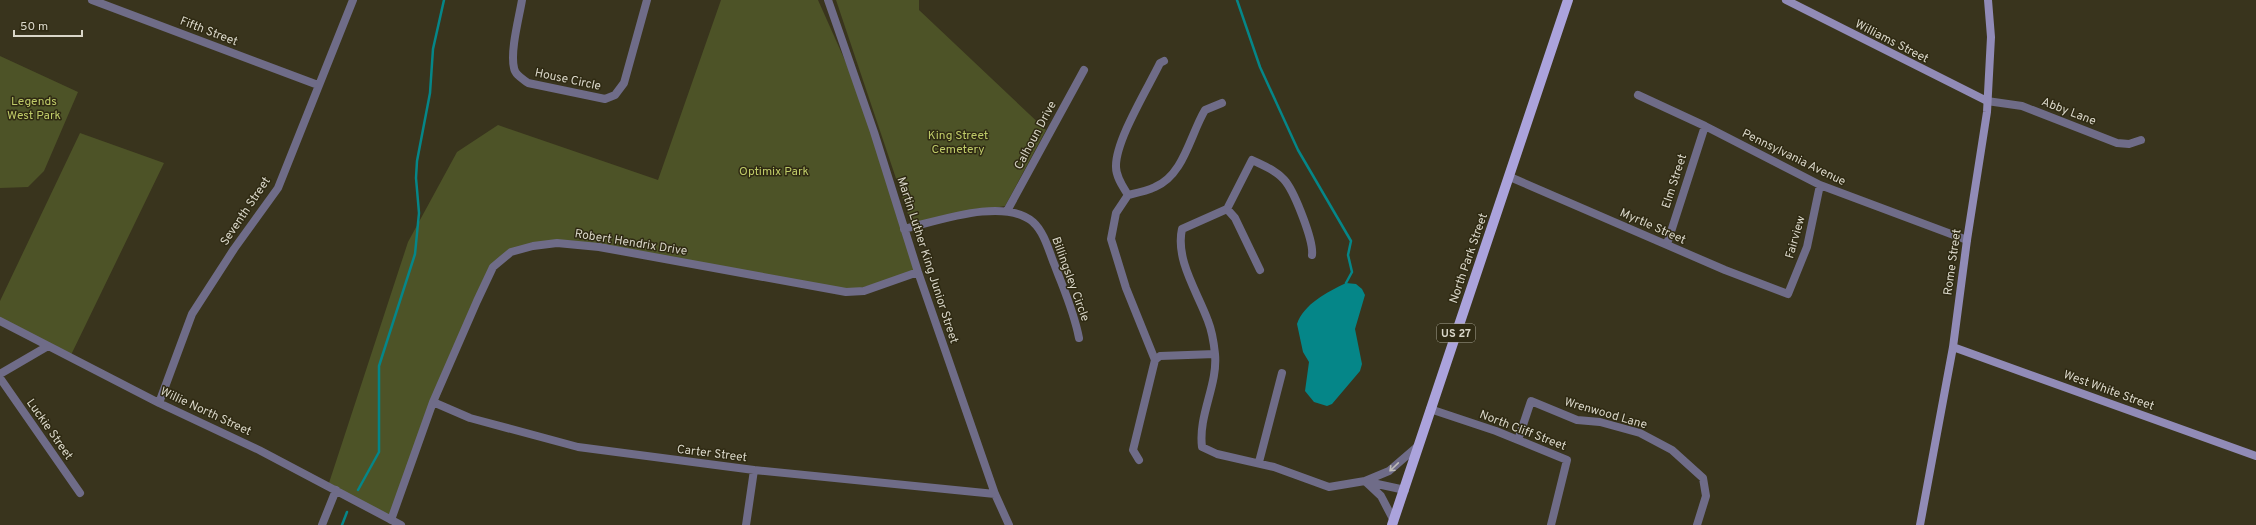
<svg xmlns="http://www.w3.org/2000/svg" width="2256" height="525" viewBox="0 0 2256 525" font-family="Overpass,sans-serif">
  <rect width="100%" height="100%" fill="#39341d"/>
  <!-- green -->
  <path fill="#4d5327" d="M 721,0 L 818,0 L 863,101 L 918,272 L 846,292 L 557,243 L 511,252 L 493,267 L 477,301 L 391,520 L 328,486 L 408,242 L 457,152 L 498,125 L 658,180 Z
    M 836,0 L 919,0 L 919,10 L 1046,130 L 1005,206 L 911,223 Z
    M 0,56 L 78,92 L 44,171 L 28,187 L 0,188 Z
    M 80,133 L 164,163 L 70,357 L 0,321 L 0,301 Z"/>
  <!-- water -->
  <path fill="#058688" d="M 1346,283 L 1356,284 L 1362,289 L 1365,295 L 1355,329 L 1362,364 L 1360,371 L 1332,404 L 1327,406 L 1314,402 L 1305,391 L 1309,362 L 1303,352 L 1297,324 C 1304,304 1327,292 1346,283 Z"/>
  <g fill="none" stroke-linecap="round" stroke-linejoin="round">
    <!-- stream -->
    <path stroke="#058688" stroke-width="2.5" d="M 1237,0 L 1260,67 L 1298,150 L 1351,241 L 1348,255 L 1352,272 L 1346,283
      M 358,490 L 379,452 L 379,366 L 415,254 L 419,213 L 416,178 L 417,161 L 430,93 L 433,49 L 444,0
      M 342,525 L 347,512"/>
    <!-- street -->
    <path stroke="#6f6c88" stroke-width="8" d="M 92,0 L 318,85
      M 522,0 C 519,18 510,51 514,68 C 515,75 523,79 528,83 L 605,99 L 615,95 L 624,83 L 647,0
      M 828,0 L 874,132 L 918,272 L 995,494 L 1009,525
      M 1638,95 L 1705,126 L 1820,185 L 1967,240
      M 1987,101 L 2022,106 L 2117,143 L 2129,144 L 2141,140
      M 1510,177 L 1725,270 L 1788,294 L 1807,247 L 1820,185
      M 1128,195 C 1123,187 1116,177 1116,167 C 1115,141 1148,88 1160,63 L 1164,61
      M 1227,209 L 1235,218 L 1260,270
      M 1007,211 L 1084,70
      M 904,229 C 938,221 1004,197 1033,222 C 1045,233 1049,252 1055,266 C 1064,290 1074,312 1079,338
      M 1667,244 L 1705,126
      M 1312,255 C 1314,241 1295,194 1286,182 C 1278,171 1264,166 1252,160 L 1227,209 L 1182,229 C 1175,260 1198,293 1208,321 C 1212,331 1214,344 1215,354 C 1218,385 1198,415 1202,447 L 1217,454 L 1274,467 L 1329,487 L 1365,481 L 1389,471 L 1418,446
      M 0,321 L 159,403 L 259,450 L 401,525
      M 1155,360 L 1126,288 L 1111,239 L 1116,213 L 1128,195 C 1137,193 1147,191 1155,187 C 1184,175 1190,135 1205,110 L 1222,103
      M 0,374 L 48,346
      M 0,378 L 80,493
      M 433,402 L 470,418 L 578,447 L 754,470 L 995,494
      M 159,403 L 192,314 L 234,249 L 278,188 L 353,0
      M 1430,409 L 1496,431 L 1567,460 L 1551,525
      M 1518,440 L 1531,401 L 1577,420 L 1600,422 L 1640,433 L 1672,450 L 1703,478 L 1706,496 L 1697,525
      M 1139,460 L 1133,450 L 1155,360 L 1160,356 L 1215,354
      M 1259,462 L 1282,373
      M 1365,481 L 1381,496 L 1394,521
      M 1368,482 L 1405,490
      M 391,520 L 433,402 L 477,301 L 493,267 L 511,252 L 533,246 L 557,243 L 599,247 L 846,292 L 864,291 L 918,272
      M 322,525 L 336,490
      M 746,525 L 754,470"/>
    <!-- secondary -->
    <path stroke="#918bb7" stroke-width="8" d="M 1786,0 L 1987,101
      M 1953,347 L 2256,456
      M 1920,525 L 1953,347 L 1967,240 L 1987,112 L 1991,37 L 1988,0"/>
    <!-- primary -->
    <path stroke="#aba3dc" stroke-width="10" d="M 1392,525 L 1568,0"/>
  </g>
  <!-- one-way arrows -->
  <defs><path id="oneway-shaft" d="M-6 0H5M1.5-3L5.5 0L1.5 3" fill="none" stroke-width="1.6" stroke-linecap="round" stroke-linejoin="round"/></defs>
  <use stroke="#bebcb8" href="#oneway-shaft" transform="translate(1394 467) rotate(136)"/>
  <g text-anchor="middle" stroke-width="3" stroke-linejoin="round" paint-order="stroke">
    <!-- shield labels -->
    <rect fill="#2f2a13" stroke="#a6a292" stroke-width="1" x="1437" y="324" width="38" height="18" rx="3"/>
    <g font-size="11" font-weight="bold" fill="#d9d6c8">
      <text x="1456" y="337">US 27</text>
    </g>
    <!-- street labels -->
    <g font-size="12" fill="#d9d6c8" stroke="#2f2a13">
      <text transform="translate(209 31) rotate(21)" y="4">Fifth Street</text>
      <text transform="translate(1892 41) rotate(27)" y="4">Williams Street</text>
      <text transform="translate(568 79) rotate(12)" y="4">House Circle</text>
      <text transform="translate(2069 111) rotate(21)" y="4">Abby Lane</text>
      <text transform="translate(1035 135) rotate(-62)" y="4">Calhoun Drive</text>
      <text transform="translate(1794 157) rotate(26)" y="4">Pennsylvania Avenue</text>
      <text transform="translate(1674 181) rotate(-72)" y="4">Elm Street</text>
      <text transform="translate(245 211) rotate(-56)" y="4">Seventh Street</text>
      <text transform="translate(1653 226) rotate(24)" y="4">Myrtle Street</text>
      <text transform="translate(1795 237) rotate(-74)" y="4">Fairview</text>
      <text transform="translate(631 242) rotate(9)" y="4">Robert Hendrix Drive</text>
      <text transform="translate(1468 258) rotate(-71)" y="4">North Park Street</text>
      <text transform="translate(928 260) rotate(72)" y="4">Martin Luther King Junior Street</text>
      <text transform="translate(1952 262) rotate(-82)" y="4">Rome Street</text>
      <text transform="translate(1071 279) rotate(70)" y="4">Billingsley Circle</text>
      <text transform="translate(2109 390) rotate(20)" y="4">West White Street</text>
      <text transform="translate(206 411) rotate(25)" y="4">Willie North Street</text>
      <text transform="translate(1606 413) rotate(16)" y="4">Wrenwood Lane</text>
      <text transform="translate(50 429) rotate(55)" y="4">Luckie Street</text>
      <text transform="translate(1523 430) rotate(21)" y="4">North Cliff Street</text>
      <text transform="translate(712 453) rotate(7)" y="4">Carter Street</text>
    </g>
    <!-- park labels -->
    <g font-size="12" fill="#bfcb68" stroke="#2f2a13">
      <text x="34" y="105">Legends<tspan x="34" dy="14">West Park</tspan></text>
      <text x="958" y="139">King Street<tspan x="958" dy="14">Cemetery</tspan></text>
      <text x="774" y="175">Optimix Park</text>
    </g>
  </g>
  <!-- scale -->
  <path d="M14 30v6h68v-6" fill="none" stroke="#d9d6c8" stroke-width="2"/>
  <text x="20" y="30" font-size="12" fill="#d9d6c8" stroke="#2f2a13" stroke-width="3" paint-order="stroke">50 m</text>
</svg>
